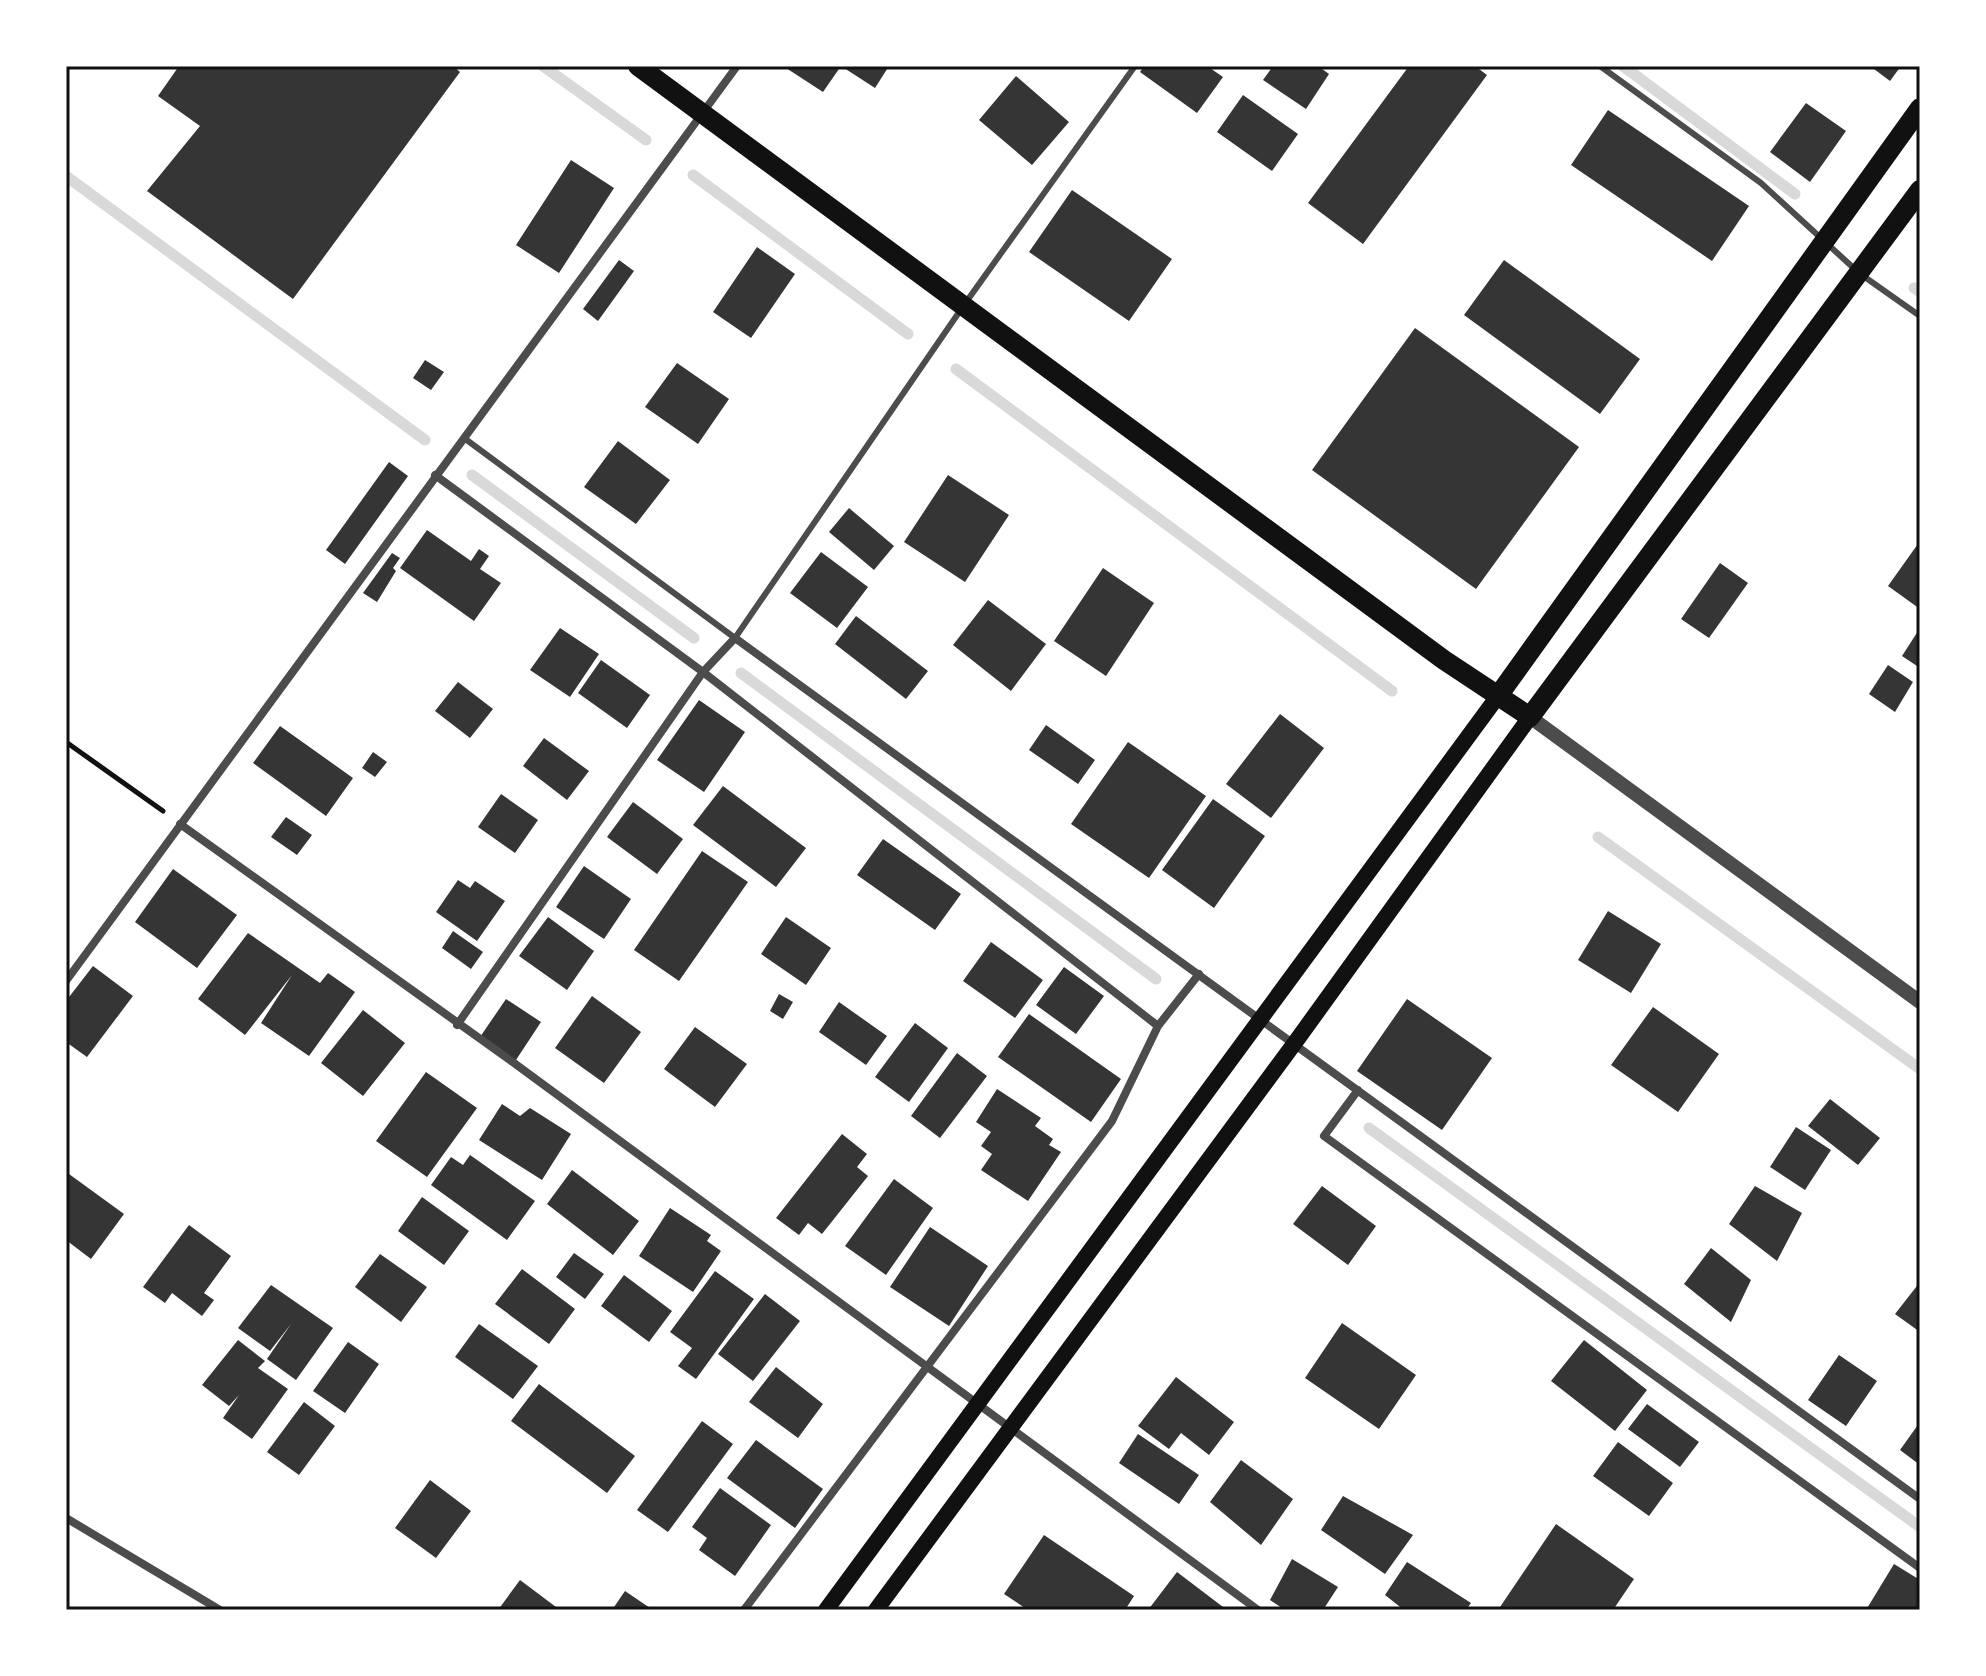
<svg xmlns="http://www.w3.org/2000/svg" width="1986" height="1676" viewBox="0 0 1986 1676" font-family="'Libre Baskerville',serif">
  <rect width="100%" height="100%" fill="#fff"/>
  <g fill="none" stroke-linecap="round" stroke-linejoin="round">
    <!-- stream -->
    <path stroke="#d9d9d9" stroke-width="11" d="M 543,66 L 646,140
      M 1623,66 L 1795,194
      M 693,175 L 908,334
      M 66,176 L 425,440
      M 1914,288 L 1920,292
      M 956,369 L 1392,691
      M 472,475 L 694,638
      M 741,673 L 1156,979
      M 1598,837 L 1920,1069
      M 1369,1128 L 1920,1527"/>
  </g>
  <!-- building -->
  <path fill="#353535" d="M 179,66 L 453,66 L 460,72 L 293,299 L 147,191 L 200,126 L 158,96 Z
    M 783,66 L 841,66 L 823,92 Z
    M 841,66 L 889,66 L 875,88 Z
    M 1144,66 L 1207,66 L 1223,77 L 1197,113 L 1140,72 Z
    M 1273,66 L 1318,66 L 1329,74 L 1306,109 L 1263,80 Z
    M 1409,66 L 1475,66 L 1487,75 L 1363,244 L 1308,203 Z
    M 1870,66 L 1901,66 L 1890,81 Z
    M 1016,76 L 1069,122 L 1032,165 L 979,120 Z
    M 1243,95 L 1298,134 L 1272,171 L 1217,132 Z
    M 1806,103 L 1846,131 L 1810,182 L 1770,152 Z
    M 1608,110 L 1749,206 L 1712,261 L 1571,165 Z
    M 571,160 L 614,188 L 559,273 L 516,245 Z
    M 1072,190 L 1172,259 L 1129,321 L 1029,252 Z
    M 757,247 L 795,274 L 751,338 L 713,312 Z
    M 619,260 L 634,271 L 598,321 L 583,309 Z
    M 1504,260 L 1640,359 L 1600,414 L 1464,315 Z
    M 1415,328 L 1579,447 L 1476,589 L 1312,470 Z
    M 425,360 L 444,372 L 431,390 L 413,378 Z
    M 677,363 L 729,399 L 698,444 L 645,407 Z
    M 618,441 L 670,480 L 636,524 L 584,487 Z
    M 389,462 L 408,476 L 345,564 L 326,550 Z
    M 948,475 L 1009,515 L 965,582 L 904,542 Z
    M 849,508 L 894,546 L 874,570 L 829,532 Z
    M 427,530 L 471,561 L 479,549 L 489,556 L 480,569 L 501,583 L 474,621 L 400,568 Z
    M 1920,541 L 1920,609 L 1888,586 Z
    M 821,552 L 868,587 L 837,628 L 790,593 Z
    M 392,553 L 400,558 L 393,568 L 396,571 L 377,602 L 363,593 Z
    M 1720,563 L 1748,583 L 1709,638 L 1681,619 Z
    M 1103,568 L 1154,603 L 1106,676 L 1054,641 Z
    M 988,600 L 1046,644 L 1011,691 L 953,645 Z
    M 856,616 L 928,671 L 906,699 L 835,644 Z
    M 560,628 L 599,654 L 570,697 L 530,670 Z
    M 1920,628 L 1920,668 L 1902,656 Z
    M 601,660 L 650,695 L 627,728 L 578,693 Z
    M 1888,665 L 1913,682 L 1895,712 L 1869,694 Z
    M 458,682 L 493,709 L 470,738 L 435,711 Z
    M 699,700 L 745,732 L 704,792 L 657,760 Z
    M 1280,714 L 1324,748 L 1271,818 L 1226,784 Z
    M 1046,725 L 1095,760 L 1078,784 L 1029,750 Z
    M 280,726 L 353,778 L 326,816 L 253,763 Z
    M 544,738 L 589,771 L 567,800 L 523,766 Z
    M 1128,742 L 1206,796 L 1149,878 L 1071,824 Z
    M 373,752 L 387,762 L 375,777 L 362,768 Z
    M 723,786 L 806,848 L 776,887 L 693,825 Z
    M 501,794 L 538,820 L 515,853 L 478,827 Z
    M 1213,799 L 1265,836 L 1214,908 L 1162,870 Z
    M 633,802 L 683,839 L 657,874 L 607,837 Z
    M 286,817 L 312,835 L 297,855 L 271,837 Z
    M 883,839 L 961,894 L 935,930 L 857,875 Z
    M 702,851 L 748,882 L 679,981 L 634,950 Z
    M 584,866 L 631,899 L 604,939 L 556,907 Z
    M 173,869 L 237,915 L 197,968 L 135,922 Z
    M 458,880 L 470,888 L 475,881 L 505,901 L 477,941 L 436,912 Z
    M 1608,911 L 1661,944 L 1631,993 L 1578,960 Z
    M 548,917 L 594,951 L 567,990 L 519,956 Z
    M 786,917 L 831,948 L 806,985 L 761,954 Z
    M 453,931 L 483,952 L 471,969 L 442,948 Z
    M 248,933 L 320,983 L 328,973 L 355,992 L 309,1056 L 261,1023 L 292,975 L 245,1035 L 198,999 Z
    M 991,942 L 1043,980 L 1015,1018 L 963,981 Z
    M 93,966 L 133,996 L 87,1057 L 66,1042 L 66,1001 Z
    M 1064,967 L 1104,996 L 1076,1034 L 1036,1005 Z
    M 779,994 L 793,1002 L 783,1019 L 770,1011 Z
    M 592,996 L 641,1032 L 604,1083 L 555,1048 Z
    M 506,999 L 541,1022 L 514,1063 L 478,1040 Z
    M 1407,999 L 1492,1058 L 1442,1130 L 1357,1071 Z
    M 839,1002 L 887,1036 L 866,1065 L 819,1032 Z
    M 1653,1007 L 1719,1054 L 1678,1112 L 1611,1065 Z
    M 363,1010 L 405,1043 L 363,1096 L 321,1063 Z
    M 1029,1014 L 1121,1079 L 1091,1122 L 998,1057 Z
    M 915,1023 L 948,1048 L 909,1102 L 875,1077 Z
    M 695,1027 L 747,1064 L 715,1107 L 664,1069 Z
    M 957,1053 L 987,1076 L 940,1138 L 911,1116 Z
    M 426,1072 L 477,1108 L 427,1177 L 376,1141 Z
    M 997,1089 L 1041,1118 L 1035,1126 L 1053,1139 L 1049,1145 L 1061,1152 L 1028,1201 L 981,1170 L 992,1154 L 981,1146 L 991,1132 L 976,1122 Z
    M 1830,1099 L 1880,1138 L 1858,1165 L 1808,1126 Z
    M 502,1104 L 520,1116 L 530,1108 L 571,1134 L 542,1180 L 479,1140 Z
    M 1796,1127 L 1831,1150 L 1805,1190 L 1770,1167 Z
    M 842,1134 L 867,1154 L 857,1167 L 868,1176 L 822,1234 L 808,1223 L 799,1235 L 776,1218 Z
    M 470,1155 L 535,1201 L 507,1240 L 431,1185 L 451,1157 L 463,1165 Z
    M 572,1170 L 639,1221 L 613,1255 L 547,1204 Z
    M 69,1174 L 124,1214 L 91,1259 L 66,1240 L 66,1178 Z
    M 894,1179 L 933,1208 L 886,1275 L 845,1246 Z
    M 1322,1186 L 1376,1226 L 1348,1265 L 1293,1224 Z
    M 1755,1186 L 1802,1213 L 1777,1261 L 1729,1224 Z
    M 422,1197 L 469,1231 L 444,1265 L 398,1231 Z
    M 670,1208 L 711,1235 L 707,1241 L 721,1251 L 693,1292 L 639,1256 Z
    M 189,1225 L 231,1256 L 204,1293 L 214,1300 L 202,1316 L 172,1293 L 165,1303 L 143,1287 Z
    M 930,1227 L 988,1266 L 949,1326 L 890,1287 Z
    M 1711,1248 L 1751,1280 L 1731,1322 L 1684,1284 Z
    M 574,1253 L 604,1274 L 585,1299 L 556,1277 Z
    M 380,1254 L 427,1287 L 401,1322 L 355,1287 Z
    M 522,1269 L 575,1309 L 549,1344 L 495,1304 Z
    M 715,1271 L 754,1299 L 696,1379 L 678,1366 L 692,1348 L 670,1332 Z
    M 624,1275 L 672,1311 L 649,1342 L 601,1306 Z
    M 1920,1282 L 1920,1332 L 1895,1314 Z
    M 271,1285 L 333,1328 L 296,1380 L 267,1359 L 291,1324 L 270,1351 L 238,1328 Z
    M 765,1294 L 800,1321 L 753,1381 L 718,1354 Z
    M 1342,1323 L 1416,1375 L 1379,1429 L 1305,1378 Z
    M 479,1324 L 538,1366 L 513,1399 L 455,1357 Z
    M 238,1340 L 265,1361 L 258,1368 L 288,1389 L 252,1439 L 223,1418 L 239,1395 L 229,1406 L 202,1385 Z
    M 1584,1340 L 1647,1390 L 1615,1431 L 1551,1381 Z
    M 348,1342 L 379,1364 L 345,1413 L 313,1391 Z
    M 1839,1355 L 1877,1381 L 1846,1426 L 1808,1400 Z
    M 776,1367 L 823,1404 L 798,1438 L 749,1402 Z
    M 1176,1377 L 1234,1422 L 1209,1455 L 1181,1433 L 1169,1449 L 1138,1426 Z
    M 539,1384 L 635,1456 L 607,1493 L 511,1421 Z
    M 304,1402 L 335,1426 L 299,1475 L 267,1452 Z
    M 1647,1404 L 1699,1442 L 1680,1467 L 1628,1429 Z
    M 702,1421 L 733,1444 L 668,1532 L 637,1510 Z
    M 1920,1422 L 1920,1465 L 1900,1450 Z
    M 1138,1434 L 1199,1475 L 1179,1504 L 1119,1463 Z
    M 756,1440 L 823,1489 L 795,1528 L 727,1478 Z
    M 1618,1442 L 1673,1483 L 1649,1516 L 1593,1476 Z
    M 1241,1460 L 1293,1499 L 1261,1545 L 1210,1502 Z
    M 430,1480 L 471,1511 L 436,1558 L 395,1528 Z
    M 720,1488 L 771,1525 L 735,1576 L 699,1550 L 707,1538 L 692,1527 Z
    M 1343,1496 L 1413,1535 L 1385,1574 L 1321,1530 Z
    M 1556,1524 L 1634,1579 L 1613,1610 L 1498,1610 Z
    M 1044,1535 L 1134,1596 L 1125,1610 L 1028,1610 L 1004,1594 Z
    M 1292,1559 L 1338,1587 L 1323,1610 L 1285,1610 L 1270,1600 Z
    M 1407,1562 L 1471,1603 L 1466,1610 L 1404,1610 L 1385,1595 Z
    M 1894,1564 L 1920,1580 L 1920,1610 L 1866,1610 Z
    M 1177,1572 L 1227,1610 L 1148,1610 Z
    M 520,1580 L 560,1610 L 498,1610 Z
    M 625,1591 L 653,1610 L 612,1610 Z"/>
  <g fill="none" stroke-linecap="round" stroke-linejoin="round">
    <!-- path -->
    <path stroke="#111" stroke-width="5" d="M 66,742 L 163,811"/>
    <!-- service -->
    <path stroke="#4c4c4c" stroke-width="6" d="M 1600,66 L 1761,183 L 1859,273 L 1920,316
      M 464,438 L 735,638 L 964,305 L 1135,66"/>
    <!-- minor -->
    <path stroke="#4c4c4c" stroke-width="8" d="M 435,475 L 703,672 L 1158,1026
      M 180,824 L 514,1063 L 1258,1610
      M 66,981 L 737,66
      M 457,1025 L 703,672 L 735,638 L 1920,1499
      M 1358,1090 L 1324,1136 L 1920,1568
      M 66,1518 L 220,1610
      M 744,1610 L 1112,1121 L 1158,1026 L 1199,974"/>
    <!-- tertiary -->
    <path stroke="#4c4c4c" stroke-width="14" d="M 1530,717 L 1920,1002"/>
    <!-- secondary -->
    <path stroke="#111" stroke-width="16" d="M 826,1610 L 1498,696
      M 876,1610 L 1294,1044 L 1530,717"/>
    <!-- primary -->
    <path stroke="#111" stroke-width="20" d="M 638,66 L 1444,660 L 1530,717 L 1920,190
      M 1498,696 L 1920,108"/>
  </g>
  <!-- border -->
  <rect width="1986" height="1676" fill="none" stroke="#ffffff" stroke-width="136"/>
  <rect x="68" y="68" width="1850" height="1540" fill="none" stroke="#111" stroke-width="3"/>
</svg>
